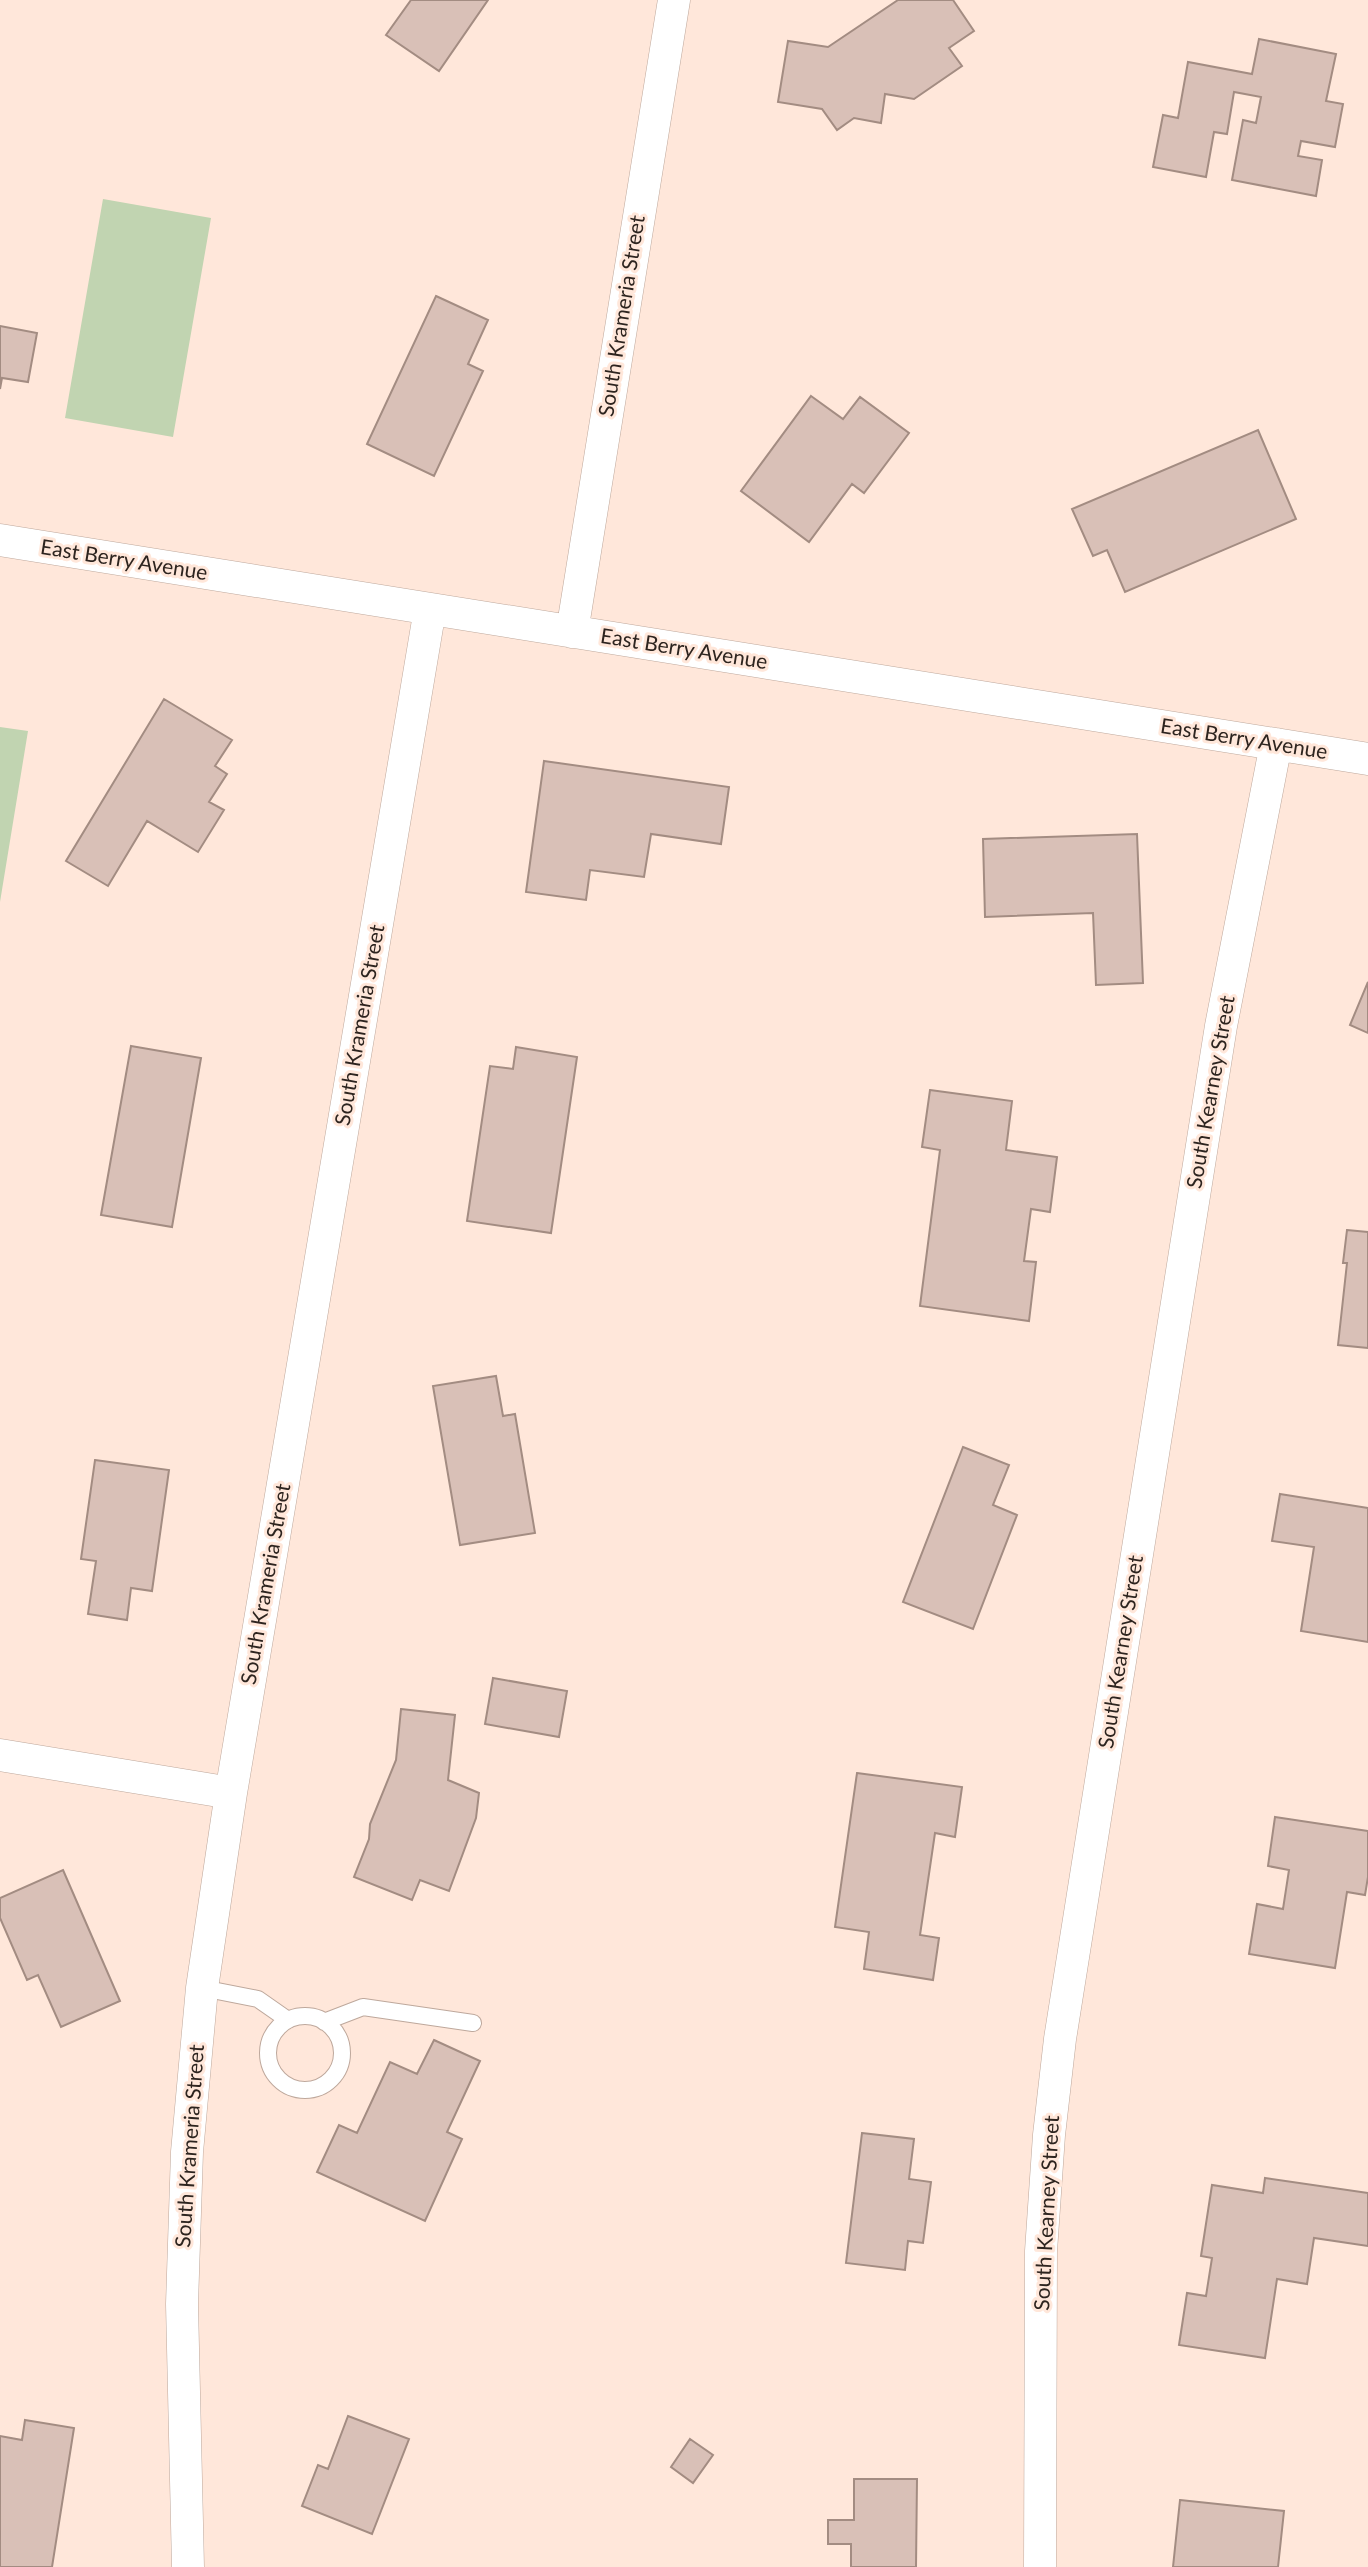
<svg xmlns="http://www.w3.org/2000/svg" width="1368" height="2567" viewBox="0 0 1368 2567" font-family="Lato,sans-serif">
  <rect width="100%" height="100%" fill="#ffe7da"/>
  <!-- green -->
  <path fill="#c1d4b1" d="M 103,199 L 211,218 L 173,437 L 65,418 Z
    M 0,727 L 28,731 L 0,902 Z"/>
  <!-- building -->
  <path fill="#d9c0b7" stroke="#a38c82" stroke-width="2" d="M 411,0 L 488,0 L 439,71 L 386,35 Z
    M 898,0 L 953,0 L 974,31 L 949,48 L 962,66 L 914,99 L 885,94 L 881,123 L 854,118 L 837,130 L 822,109 L 778,102 L 788,41 L 828,47 Z
    M 1259,39 L 1336,54 L 1326,101 L 1343,104 L 1335,147 L 1301,141 L 1298,156 L 1322,160 L 1316,196 L 1232,180 L 1243,120 L 1256,123 L 1261,97 L 1234,92 L 1227,134 L 1214,132 L 1206,177 L 1153,167 L 1163,115 L 1178,118 L 1188,62 L 1252,74 Z
    M 436,296 L 488,320 L 468,364 L 483,371 L 434,476 L 367,444 Z
    M 0,326 L 37,333 L 28,382 L 2,378 L 0,389 Z
    M 811,396 L 843,419 L 860,397 L 909,433 L 864,493 L 852,484 L 809,542 L 741,491 Z
    M 1258,430 L 1296,519 L 1125,592 L 1107,550 L 1093,556 L 1072,509 Z
    M 164,699 L 232,740 L 215,766 L 227,774 L 209,802 L 224,810 L 198,852 L 147,821 L 108,886 L 66,861 Z
    M 544,761 L 729,787 L 721,844 L 651,834 L 644,877 L 590,870 L 586,900 L 526,892 Z
    M 1137,834 L 1143,983 L 1096,985 L 1093,913 L 985,917 L 983,839 Z
    M 1368,982 L 1368,1033 L 1350,1025 Z
    M 131,1046 L 201,1058 L 172,1227 L 101,1215 Z
    M 516,1047 L 577,1057 L 551,1233 L 467,1221 L 490,1066 L 513,1069 Z
    M 930,1090 L 1012,1101 L 1006,1150 L 1057,1157 L 1050,1212 L 1031,1209 L 1024,1261 L 1036,1262 L 1029,1321 L 920,1306 L 940,1150 L 922,1147 Z
    M 1347,1230 L 1368,1232 L 1368,1348 L 1338,1345 L 1347,1263 L 1343,1263 Z
    M 496,1376 L 503,1416 L 515,1414 L 535,1533 L 460,1545 L 433,1386 Z
    M 963,1447 L 1009,1465 L 993,1505 L 1017,1515 L 973,1629 L 903,1602 Z
    M 95,1460 L 169,1470 L 152,1591 L 131,1588 L 127,1620 L 88,1614 L 96,1561 L 81,1559 Z
    M 1280,1494 L 1368,1508 L 1368,1642 L 1301,1631 L 1314,1547 L 1272,1541 Z
    M 493,1678 L 567,1691 L 559,1737 L 485,1724 Z
    M 401,1709 L 455,1715 L 448,1780 L 479,1793 L 476,1818 L 449,1891 L 420,1880 L 412,1900 L 354,1877 L 369,1839 L 370,1824 L 396,1760 Z
    M 857,1773 L 962,1787 L 955,1837 L 935,1833 L 920,1935 L 939,1938 L 933,1980 L 864,1969 L 869,1932 L 835,1927 Z
    M 1275,1817 L 1368,1831 L 1368,1877 L 1365,1895 L 1347,1892 L 1335,1968 L 1249,1954 L 1257,1904 L 1283,1909 L 1289,1870 L 1268,1866 Z
    M 63,1870 L 120,2001 L 61,2027 L 38,1975 L 27,1980 L 0,1918 L 0,1898 Z
    M 434,2040 L 480,2061 L 447,2132 L 462,2139 L 425,2221 L 317,2172 L 339,2125 L 357,2133 L 390,2062 L 417,2074 Z
    M 862,2133 L 914,2139 L 909,2179 L 931,2182 L 923,2243 L 908,2241 L 905,2270 L 846,2263 Z
    M 1265,2178 L 1368,2193 L 1368,2246 L 1314,2238 L 1307,2284 L 1277,2279 L 1265,2358 L 1179,2345 L 1187,2293 L 1206,2296 L 1212,2258 L 1201,2256 L 1212,2185 L 1263,2193 Z
    M 348,2416 L 409,2439 L 372,2534 L 302,2506 L 318,2465 L 328,2469 Z
    M 25,2420 L 74,2428 L 52,2567 L 0,2567 L 0,2436 L 22,2440 Z
    M 690,2439 L 713,2455 L 693,2483 L 671,2467 Z
    M 854,2479 L 917,2479 L 916,2567 L 851,2567 L 851,2544 L 828,2544 L 828,2520 L 854,2520 Z
    M 1180,2500 L 1284,2511 L 1278,2567 L 1173,2567 Z"/>
  <g fill="none" stroke-linecap="round" stroke-linejoin="round">
    <!-- service casing -->
    <g stroke="#bea89c" stroke-width="18">
      <path id="service" d="M 202,1988 L 258,1999 L 288,2020
        M268 2053a37 37 0 1 1 74 0a37 37 0 1 1-74 0Z
        M 324,2022 L 363,2007 L 473,2023"/>
    </g>
    <!-- minor casing -->
    <g stroke="#bea89c" stroke-width="33">
      <path id="minor" d="M 0,540 L 1368,759
        M 572,632 L 674,0
        M 0,1755 L 231,1793
        M 188,2567 L 182,2304 L 187,2152 L 202,1988 L 231,1793 L 430,609
        M 1040,2567 L 1041,2251 L 1049,2135 L 1060,2039 L 1221,1026 L 1276,744"/>
    </g>
    <!-- service -->
    <use href="#service" stroke="#fff" stroke-width="16"/>
    <!-- minor -->
    <use href="#minor" stroke="#fff" stroke-width="32"/>
  </g>
  <g text-anchor="middle" stroke-width="6" stroke-linejoin="round" paint-order="stroke">
    <!-- street labels -->
    <g font-size="21" fill="#2d241f" stroke="#ffe7da">
      <text transform="translate(622 316) rotate(-81)" y="7">South Krameria Street</text>
      <text transform="translate(124 560) rotate(9)" y="7">East Berry Avenue</text>
      <text transform="translate(684 649) rotate(9)" y="7">East Berry Avenue</text>
      <text transform="translate(1244 739) rotate(9)" y="7">East Berry Avenue</text>
      <text transform="translate(360 1025) rotate(-80)" y="7">South Krameria Street</text>
      <text transform="translate(1211 1092) rotate(-80)" y="7">South Kearney Street</text>
      <text transform="translate(266 1584) rotate(-80)" y="7">South Krameria Street</text>
      <text transform="translate(1121 1652) rotate(-81)" y="7">South Kearney Street</text>
      <text transform="translate(190 2146) rotate(-86)" y="7">South Krameria Street</text>
      <text transform="translate(1047 2213) rotate(-87)" y="7">South Kearney Street</text>
    </g>
  </g>
</svg>
